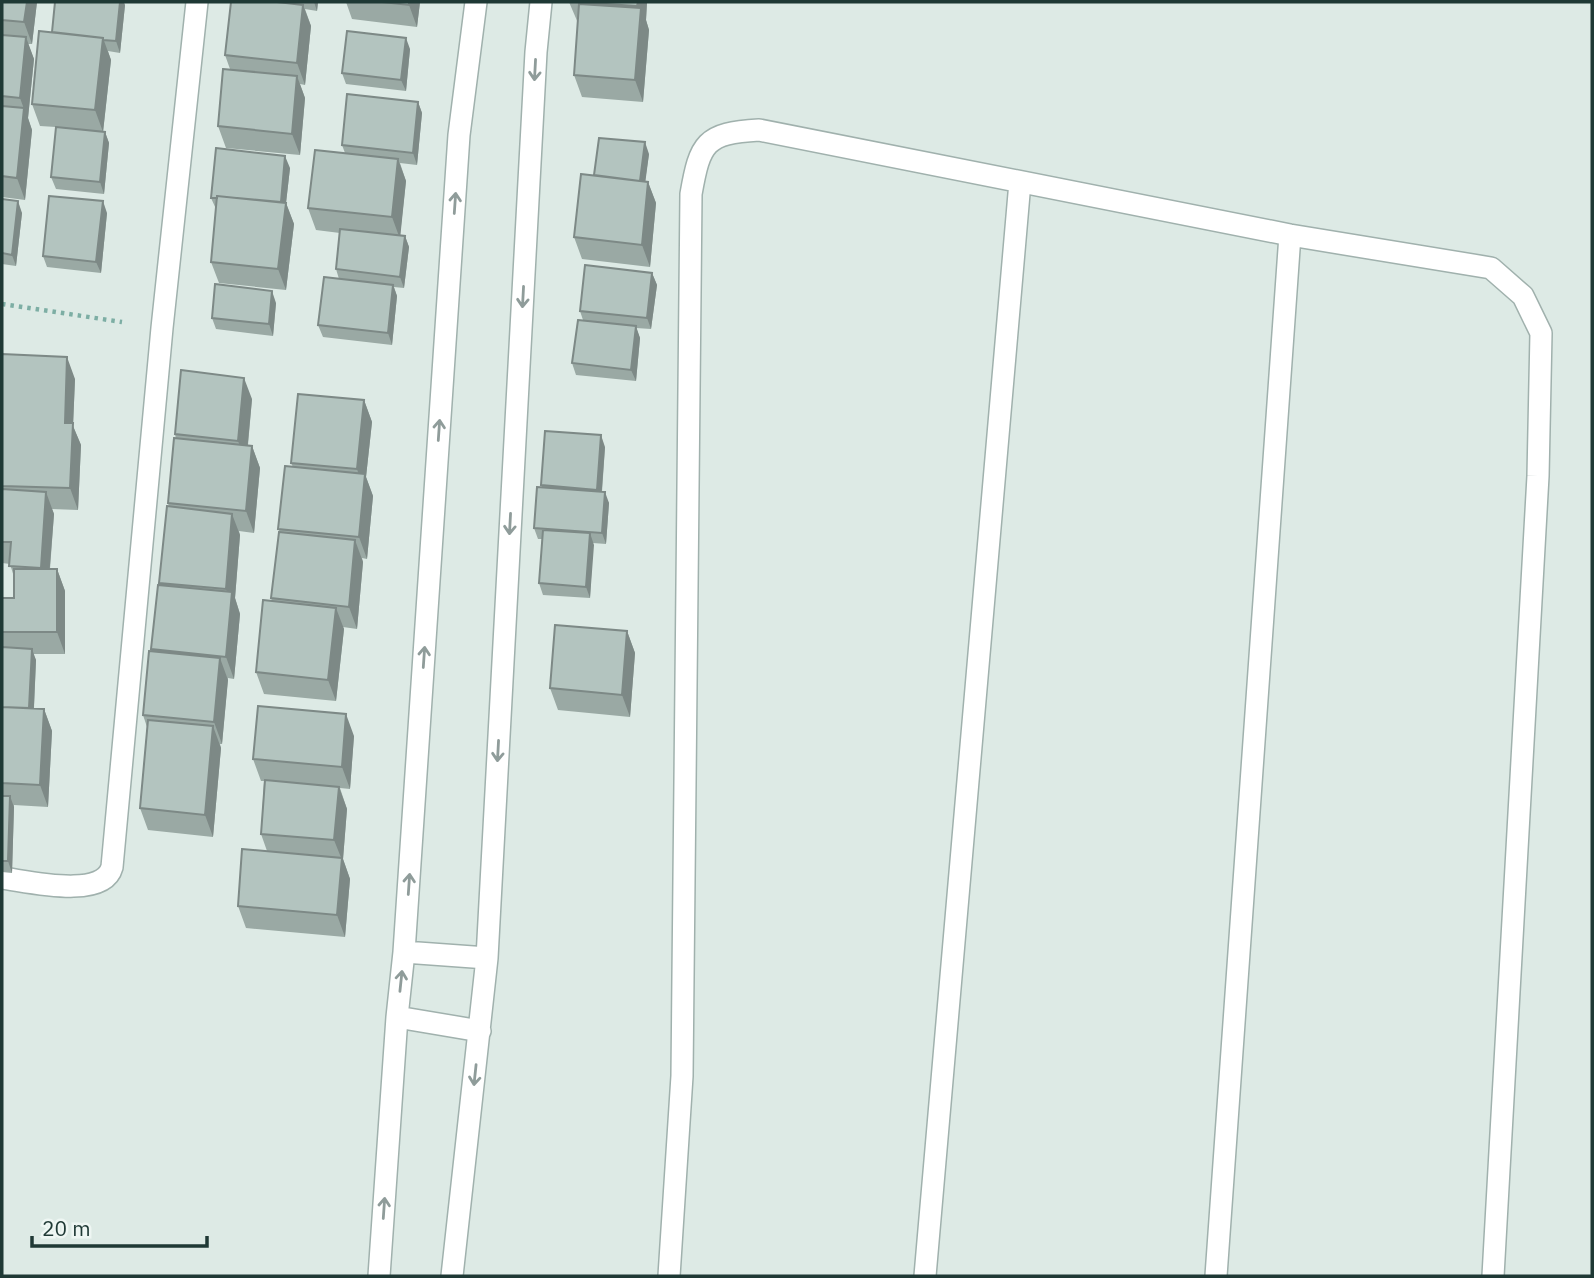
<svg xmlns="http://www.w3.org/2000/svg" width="1594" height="1278" viewBox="0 0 1594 1278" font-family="'IBM Plex Sans',sans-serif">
  <rect width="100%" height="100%" fill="#ddeae5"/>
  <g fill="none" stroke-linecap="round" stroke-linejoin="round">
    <!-- minor casing -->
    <g stroke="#a0b1ad" stroke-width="24">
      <path id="minor" d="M 2,878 C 27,881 103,900 112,867 L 162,328 L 197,2
        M 404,952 L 487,958
        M 397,1017 L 480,1031
        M 379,1276 L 397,1017 L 404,952 L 459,135 L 476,2
        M 452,1276 L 487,958 L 536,52 L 541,2
        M 669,1276 L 682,1076 L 691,194 C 700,143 705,133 759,130 L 1290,235 L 1491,268 L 1523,296 L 1541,333 L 1538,476 L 1493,1276
        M 925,1276 L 1020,182
        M 1216,1276 L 1290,235"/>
    </g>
    <!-- path -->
    <path stroke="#7daea4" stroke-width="4.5" stroke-dasharray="3.5 5" stroke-linecap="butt" d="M 2,304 L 122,322"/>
    <!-- minor -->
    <use href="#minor" stroke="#fff" stroke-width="21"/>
  </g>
  <!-- wall -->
  <path fill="#9aa9a4" d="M 2,2 L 37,2 L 32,44 L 28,44 L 34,59 L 28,118 L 32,130 L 25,200 L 2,197 Z
    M 231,2 L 318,2 L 317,11 L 305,9 L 311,26 L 305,85 L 300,84 L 305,98 L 300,155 L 226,148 L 218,126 L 230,69 L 225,55 Z
    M 346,2 L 420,2 L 417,27 L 352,19 Z
    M 569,2 L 647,2 L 646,20 L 649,30 L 643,102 L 582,97 L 574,75 L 578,23 Z
    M 125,5 L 120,53 L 108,51 L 111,60 L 103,132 L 105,132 L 109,143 L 104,194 L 56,189 L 51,177 L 56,127 L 40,126 L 32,104 L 52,32 Z
    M 410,49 L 406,91 L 346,84 L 342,73 Z
    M 418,102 L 422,113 L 417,165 L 400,163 L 406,181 L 400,235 L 405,236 L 409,247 L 404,288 L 394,287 L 397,296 L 392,345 L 323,337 L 318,325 L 339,279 L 336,269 L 340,233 L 316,230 L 308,208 L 345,153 L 342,145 Z
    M 649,154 L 645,181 L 648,182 L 656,203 L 650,267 L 582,259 L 574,237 L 594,175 Z
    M 290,168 L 286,203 L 294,224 L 286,290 L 219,283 L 211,262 L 216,209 L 211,198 Z
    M 2,199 L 22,213 L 16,266 L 2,264 Z
    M 107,213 L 101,273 L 47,267 L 43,256 Z
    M 652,273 L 657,285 L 651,329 L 636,328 L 640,338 L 636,381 L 576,375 L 572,363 L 583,320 L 580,311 Z
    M 276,303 L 273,336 L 216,329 L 212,318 Z
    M 2,354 L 75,379 L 73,426 L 81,445 L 78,510 L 52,509 L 54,514 L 50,569 L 57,569 L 65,591 L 65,654 L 33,654 L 36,660 L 34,708 L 44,709 L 52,731 L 48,807 L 14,805 L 12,873 L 2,872 L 2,598 L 14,598 L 14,577 L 10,564 L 2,563 Z
    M 252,399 L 248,445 L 252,446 L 260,468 L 254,533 L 239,531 L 240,535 L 235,598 L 240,614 L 234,679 L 228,678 L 222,744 L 220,744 L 221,748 L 213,837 L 148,830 L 140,808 L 147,727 L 143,715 L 160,585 L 159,583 L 169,507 L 168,503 L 176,439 L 175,434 Z
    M 364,400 L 372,422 L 366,477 L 373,496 L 367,559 L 362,558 L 363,562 L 357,629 L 343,627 L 344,629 L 336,701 L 264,694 L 256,672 L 272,601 L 271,598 L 280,532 L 278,529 L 293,467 L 291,463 Z
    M 605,447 L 602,492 L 609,503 L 606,544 L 593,543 L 590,598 L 543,595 L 539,583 L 542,539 L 538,539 L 534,528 L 542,487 L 541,485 Z
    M 627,631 L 635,653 L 630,717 L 558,710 L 550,688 Z
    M 354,736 L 350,789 L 340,788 L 347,809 L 343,859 L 350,879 L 345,937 L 246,928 L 238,906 L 267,851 L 261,834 L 264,781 L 261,781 L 253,759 Z"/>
  <!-- shaded-wall -->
  <path fill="#7d8986" d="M 27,2 L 37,2 L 32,44 L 24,22 Z
    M 120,2 L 124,2 L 125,5 L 120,53 L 116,41 Z
    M 314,2 L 318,2 L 317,11 Z
    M 409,2 L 420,2 L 417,27 L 409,5 Z
    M 638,2 L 647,2 L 646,20 L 649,30 L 643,102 L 635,80 L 641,16 L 637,6 Z
    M 303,5 L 311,26 L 305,85 L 297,63 Z
    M 26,37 L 34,59 L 28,118 L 32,130 L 25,200 L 17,178 L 24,109 L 20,98 Z
    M 103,38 L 111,60 L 103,132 L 95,110 Z
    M 406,38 L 410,49 L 406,91 L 401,80 Z
    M 297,76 L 305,98 L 300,155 L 292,134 Z
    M 418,102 L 422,113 L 417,165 L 413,153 Z
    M 105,132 L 109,143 L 104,194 L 100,182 Z
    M 645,142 L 649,154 L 644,192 L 640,181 Z
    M 285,156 L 290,168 L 286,203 L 294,224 L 286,290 L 278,269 L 280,206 Z
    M 398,159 L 406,181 L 400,239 L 392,217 Z
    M 648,182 L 656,203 L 650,267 L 642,245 Z
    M 18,201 L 22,213 L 16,266 L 12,255 Z
    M 103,201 L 107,213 L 101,273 L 96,262 Z
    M 405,236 L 409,247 L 404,288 L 400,277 Z
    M 652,273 L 657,285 L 651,329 L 647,318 Z
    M 393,285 L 397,296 L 392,345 L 388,333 Z
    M 272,291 L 276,303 L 273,336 L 269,324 Z
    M 636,326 L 640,338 L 636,381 L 631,370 Z
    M 67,357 L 75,379 L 73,426 L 81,445 L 78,510 L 70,488 L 65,423 Z
    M 244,378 L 252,399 L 246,463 L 238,441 Z
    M 364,400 L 372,422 L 366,477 L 373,496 L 367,559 L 359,537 L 363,488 L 357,469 Z
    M 601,435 L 605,447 L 601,501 L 597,490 Z
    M 252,446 L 260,468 L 254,533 L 246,511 Z
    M 46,492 L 54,514 L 48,590 L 41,568 Z
    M 605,492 L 609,503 L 606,544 L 602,533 Z
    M 232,514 L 240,535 L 235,598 L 240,614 L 234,679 L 226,657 L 231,605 L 226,589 Z
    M 590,533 L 594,545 L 590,598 L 586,587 Z
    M 355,540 L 363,562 L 357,629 L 349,607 Z
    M 57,569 L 65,591 L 65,654 L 57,632 Z
    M 336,608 L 344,629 L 336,701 L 328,680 Z
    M 627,631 L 635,653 L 630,717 L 622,695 Z
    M 32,649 L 36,660 L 33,727 L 29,715 Z
    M 220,658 L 228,680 L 222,744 L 214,722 Z
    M 44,709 L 52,731 L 48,807 L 40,785 Z
    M 346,714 L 354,736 L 350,789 L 342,767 Z
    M 213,726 L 221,748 L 213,837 L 205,815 Z
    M 339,787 L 347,809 L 343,859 L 350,879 L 345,937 L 337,915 L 342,860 L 334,840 Z
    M 10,796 L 14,807 L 12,873 L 8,861 Z"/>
  <!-- building -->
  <path fill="#b3c4bf" stroke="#7d8986" stroke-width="2" d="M 2,2 L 27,2 L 24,22 L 2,20 Z
    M 55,2 L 120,2 L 116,41 L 103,40 L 103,38 L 52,32 Z
    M 231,2 L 277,2 L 303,5 L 297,63 L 225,55 Z
    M 382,2 L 409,2 L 409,5 Z
    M 576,2 L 638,2 L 637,6 Z
    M 579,4 L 641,8 L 635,80 L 574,75 Z
    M 39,31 L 103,38 L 95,110 L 32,104 Z
    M 347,31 L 406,38 L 401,80 L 342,73 Z
    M 2,35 L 26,37 L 20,98 L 2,96 Z
    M 223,69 L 297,76 L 292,134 L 218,126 Z
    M 347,94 L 418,102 L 413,153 L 342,145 Z
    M 2,106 L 24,108 L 17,178 L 2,176 Z
    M 56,127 L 105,132 L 100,182 L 51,177 Z
    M 599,138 L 645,142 L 640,181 L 594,175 Z
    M 216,148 L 285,156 L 281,202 L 217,196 L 217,198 L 211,198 Z
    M 315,150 L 398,159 L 392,217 L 308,208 Z
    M 581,174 L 648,182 L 642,245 L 574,237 Z
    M 49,196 L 103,201 L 96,262 L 43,256 Z
    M 217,196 L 286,203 L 278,269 L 211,262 Z
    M 2,199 L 18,201 L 12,255 L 2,253 Z
    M 340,229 L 405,236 L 400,277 L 336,269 Z
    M 585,265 L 652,273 L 647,318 L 580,311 Z
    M 324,277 L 393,285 L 388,333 L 318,325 Z
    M 215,284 L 272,291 L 269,324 L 212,318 Z
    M 578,320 L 636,326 L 631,370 L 572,363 Z
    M 2,354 L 67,357 L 65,423 L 73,423 L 70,488 L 2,486 Z
    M 181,370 L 244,378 L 238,441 L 175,434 Z
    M 298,394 L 364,400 L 357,469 L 291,463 Z
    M 545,431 L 601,435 L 597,490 L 541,485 Z
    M 174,438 L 252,446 L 246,511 L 168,503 Z
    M 285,466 L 365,474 L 359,537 L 278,529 Z
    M 537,487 L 605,492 L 602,533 L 534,528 Z
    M 2,489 L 46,492 L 41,568 L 9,566 L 11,542 L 2,542 Z
    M 167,506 L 232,514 L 226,589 L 159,583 Z
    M 543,530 L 590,533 L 586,587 L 539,583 Z
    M 279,532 L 355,540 L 349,607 L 271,598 Z
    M 14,569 L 57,569 L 57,632 L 2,632 L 2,598 L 14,598 Z
    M 158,585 L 232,592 L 226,657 L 151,649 Z
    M 263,600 L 336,608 L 328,680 L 256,672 Z
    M 555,625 L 627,631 L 622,695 L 550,688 Z
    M 2,647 L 32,649 L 29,708 L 2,707 Z
    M 149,651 L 220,658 L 214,722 L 143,715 Z
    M 258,706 L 346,714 L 342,767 L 253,759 Z
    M 2,707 L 44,709 L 40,785 L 2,783 Z
    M 148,720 L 213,726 L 205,815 L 140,808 Z
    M 265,780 L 339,787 L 334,840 L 261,834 Z
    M 2,796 L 10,796 L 8,861 L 2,861 Z
    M 242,849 L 342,858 L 337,915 L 238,906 Z"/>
  <!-- one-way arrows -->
  <defs><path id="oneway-shaft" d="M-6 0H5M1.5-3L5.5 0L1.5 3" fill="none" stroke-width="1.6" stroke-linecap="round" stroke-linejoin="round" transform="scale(1.75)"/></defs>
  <g stroke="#8f9c9a">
    <use href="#oneway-shaft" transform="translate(535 70) rotate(93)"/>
    <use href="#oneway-shaft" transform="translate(455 203) rotate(-86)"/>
    <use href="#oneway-shaft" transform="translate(523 297) rotate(93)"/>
    <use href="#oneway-shaft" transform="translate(439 430) rotate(-86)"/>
    <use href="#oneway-shaft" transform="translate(510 524) rotate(93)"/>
    <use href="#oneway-shaft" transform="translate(424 657) rotate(-86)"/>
    <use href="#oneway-shaft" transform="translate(498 751) rotate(93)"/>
    <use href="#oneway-shaft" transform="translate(409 884) rotate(-86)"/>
    <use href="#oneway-shaft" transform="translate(401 981) rotate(-84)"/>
    <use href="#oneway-shaft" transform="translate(475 1075) rotate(96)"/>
    <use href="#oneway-shaft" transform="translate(384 1208) rotate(-86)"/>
  </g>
  <!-- border -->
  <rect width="1594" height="1278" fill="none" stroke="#1f3935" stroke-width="7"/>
  <!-- scale -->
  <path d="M32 1236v10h175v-10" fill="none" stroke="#1f3935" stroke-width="3.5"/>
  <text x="42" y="1236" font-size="21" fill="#1f3935" stroke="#eef6f3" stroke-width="5" paint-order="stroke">20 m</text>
</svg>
